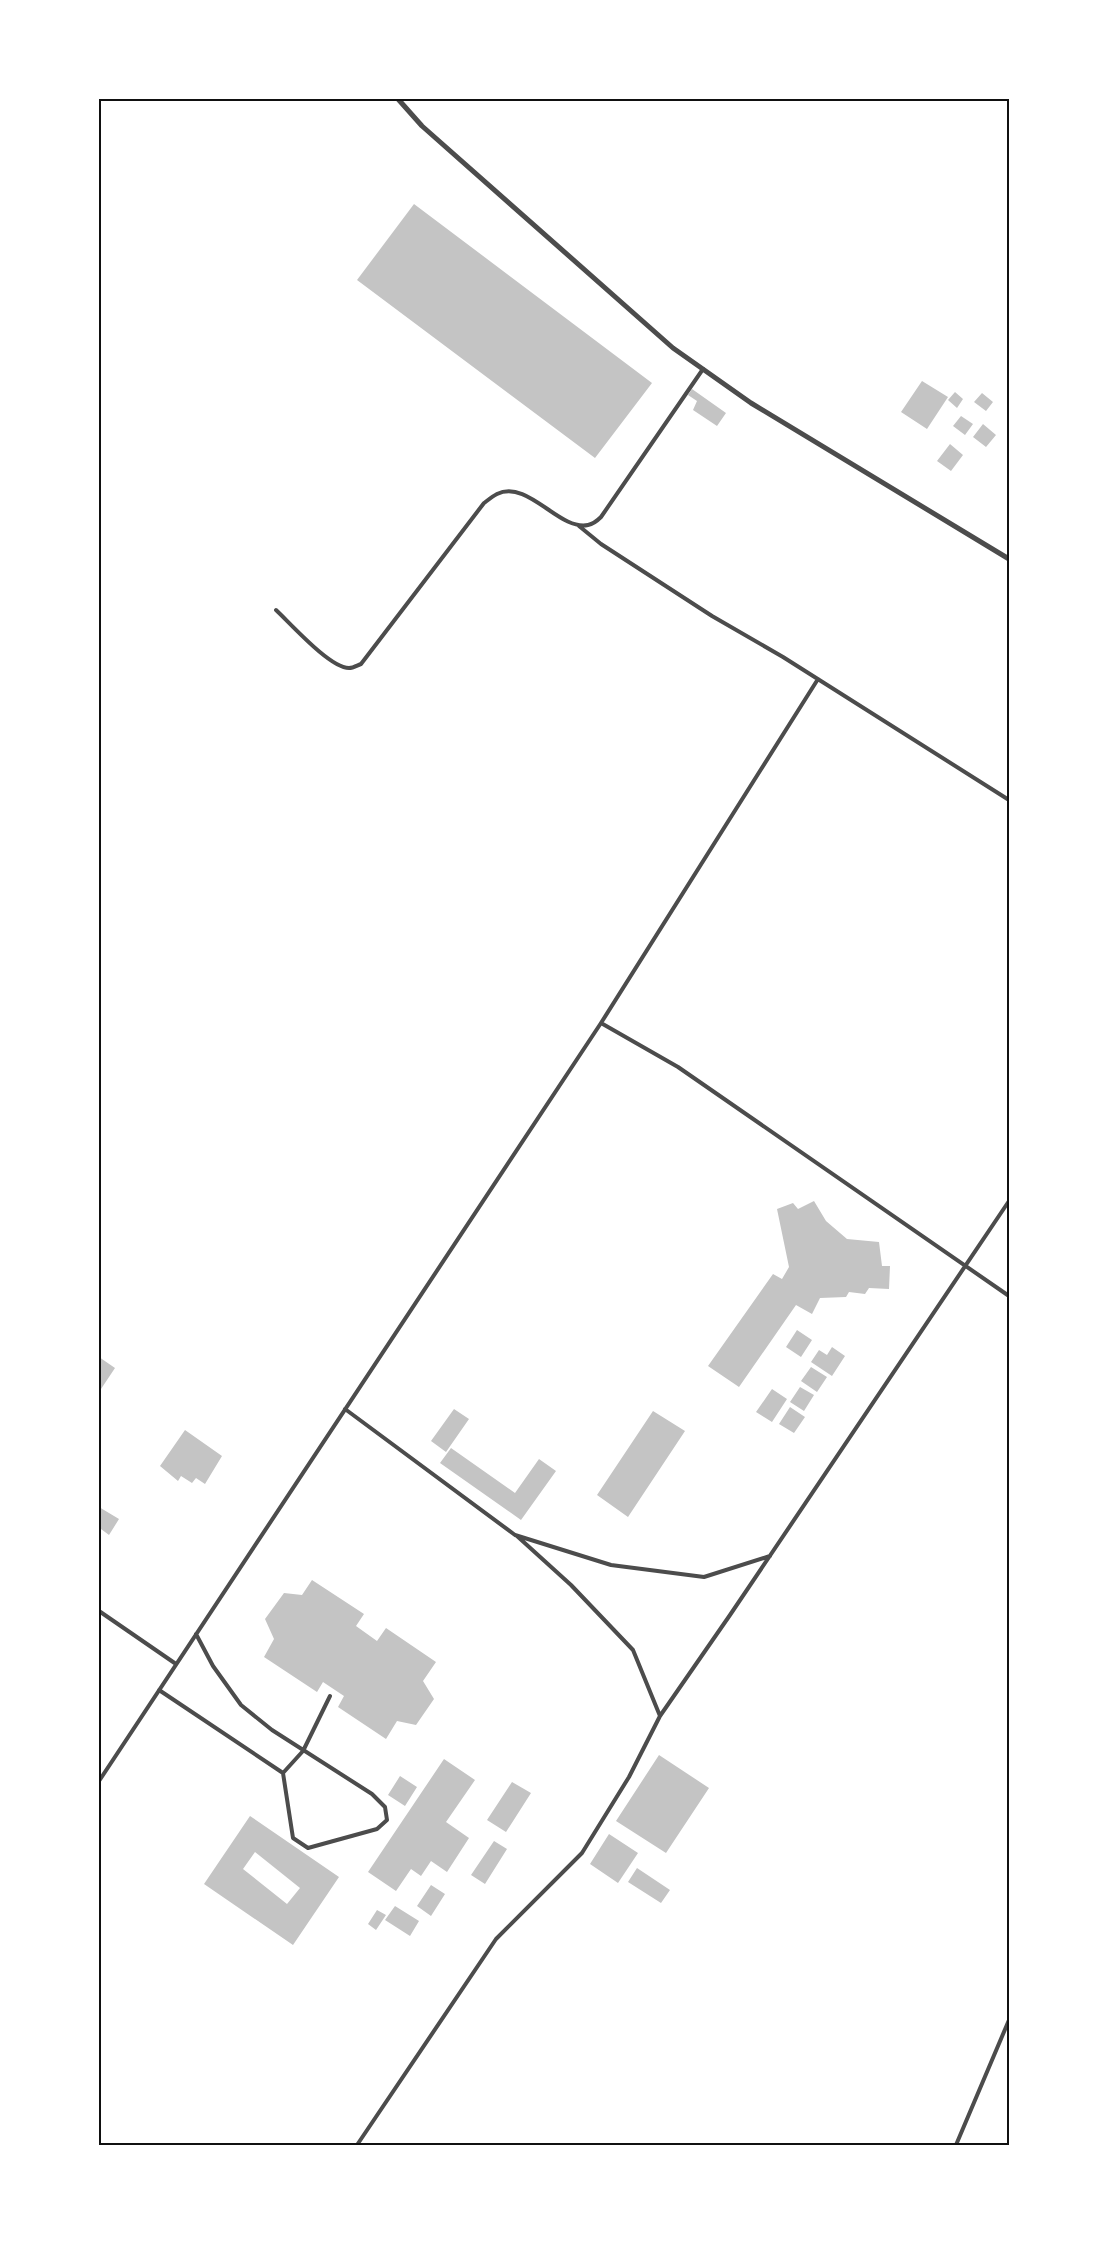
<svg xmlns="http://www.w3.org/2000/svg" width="1108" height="2244" viewBox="0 0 1108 2244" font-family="Cabin,sans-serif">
  <rect width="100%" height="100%" fill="#fff"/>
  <!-- building -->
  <path fill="#c4c4c4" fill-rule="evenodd" d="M 414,204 L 652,383 L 595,458 L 357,280 Z
    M 922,381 L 948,397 L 927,429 L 901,412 Z
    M 692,389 L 726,413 L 717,426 L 693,410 L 697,401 L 688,395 Z
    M 955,392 L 963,399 L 957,408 L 948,400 Z
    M 982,393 L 993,402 L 986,411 L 974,402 Z
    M 961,416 L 973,424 L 965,435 L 953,426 Z
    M 983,424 L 996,435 L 986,447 L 973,437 Z
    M 950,444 L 963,455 L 951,471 L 937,461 Z
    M 814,1201 L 826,1221 L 847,1239 L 879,1242 L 882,1266 L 890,1266 L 889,1289 L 869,1288 L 865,1294 L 849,1292 L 846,1297 L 820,1298 L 812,1314 L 796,1305 L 739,1387 L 708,1366 L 773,1274 L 782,1279 L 789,1267 L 777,1209 L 793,1203 L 798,1209 Z
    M 797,1330 L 812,1340 L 801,1357 L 786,1347 Z
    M 832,1347 L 845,1356 L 832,1376 L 811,1362 L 819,1350 L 827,1355 Z
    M 99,1357 L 115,1368 L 99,1392 Z
    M 811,1367 L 827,1377 L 817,1392 L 801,1381 Z
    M 800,1387 L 814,1395 L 804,1411 L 790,1402 Z
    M 772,1389 L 787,1399 L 772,1422 L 756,1412 Z
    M 790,1407 L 805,1417 L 794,1433 L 779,1424 Z
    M 454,1409 L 469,1419 L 446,1452 L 431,1441 Z
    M 653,1411 L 685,1431 L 628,1517 L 597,1495 Z
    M 185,1430 L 222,1456 L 205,1484 L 196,1478 L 192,1483 L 181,1476 L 178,1481 L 160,1466 Z
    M 451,1448 L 515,1493 L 539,1459 L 556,1471 L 521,1520 L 440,1463 Z
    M 99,1507 L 119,1519 L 109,1535 L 101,1529 L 99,1533 Z
    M 312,1580 L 364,1614 L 356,1626 L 377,1641 L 386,1628 L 436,1662 L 423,1681 L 434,1699 L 416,1725 L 397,1721 L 386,1739 L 338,1707 L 344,1696 L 323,1682 L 317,1692 L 264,1657 L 274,1639 L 265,1619 L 284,1593 L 302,1595 Z
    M 659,1755 L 709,1788 L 666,1853 L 616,1821 Z
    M 444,1759 L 475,1780 L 446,1822 L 469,1838 L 447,1872 L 431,1861 L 421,1876 L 411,1869 L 396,1891 L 368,1872 Z
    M 400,1776 L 417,1787 L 405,1806 L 388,1795 Z
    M 512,1782 L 531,1793 L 506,1832 L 487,1820 Z
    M 250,1816 L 339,1877 L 293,1945 L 204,1884 ZM 255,1852 L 300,1888 L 287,1904 L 243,1869 Z
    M 609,1834 L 638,1853 L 618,1883 L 590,1864 Z
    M 494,1841 L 507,1849 L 485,1884 L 471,1875 Z
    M 637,1868 L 670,1890 L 661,1903 L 628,1882 Z
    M 431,1885 L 445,1894 L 431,1916 L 417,1906 Z
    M 395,1906 L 419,1921 L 410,1936 L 385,1920 Z
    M 377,1910 L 386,1915 L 376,1930 L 368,1924 Z"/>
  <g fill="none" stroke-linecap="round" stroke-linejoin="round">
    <!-- service -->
    <path stroke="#4c4c4c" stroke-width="4" d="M 579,526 L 601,544 L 712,616 L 783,657 L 1009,800
      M 276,610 C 291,624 330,668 349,668 C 353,668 358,665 361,664 L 484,503 C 488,500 493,496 497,494 C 528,479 559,531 588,525 C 593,524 598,520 601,517 L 703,369
      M 601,1023 L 678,1067 L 1009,1296
      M 345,1409 L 515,1535 L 611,1565 L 704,1577 L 770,1556
      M 517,1536 L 571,1585 L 633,1650 L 660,1716
      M 99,1611 L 176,1664
      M 159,1690 L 283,1773 L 293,1838 L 308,1848 L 377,1829 L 387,1820 L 385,1807 L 372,1794 L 272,1730 L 241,1705 L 213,1666 L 196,1634
      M 283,1773 L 303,1751 L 330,1696
      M 99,1781 L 601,1023 L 818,679
      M 357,2145 L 496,1939 L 582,1853 L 629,1777 L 660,1716 L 730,1615 L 1009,1201
      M 956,2145 L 1009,2020"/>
    <!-- minor -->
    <path stroke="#4c4c4c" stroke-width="5" d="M 398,99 L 422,126 L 673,348 L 751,403 L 1009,559"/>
  </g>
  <!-- border -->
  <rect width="1108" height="2244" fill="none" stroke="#ffffff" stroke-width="200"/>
  <rect x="100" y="100" width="908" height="2044" fill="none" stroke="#111" stroke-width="2"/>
</svg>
